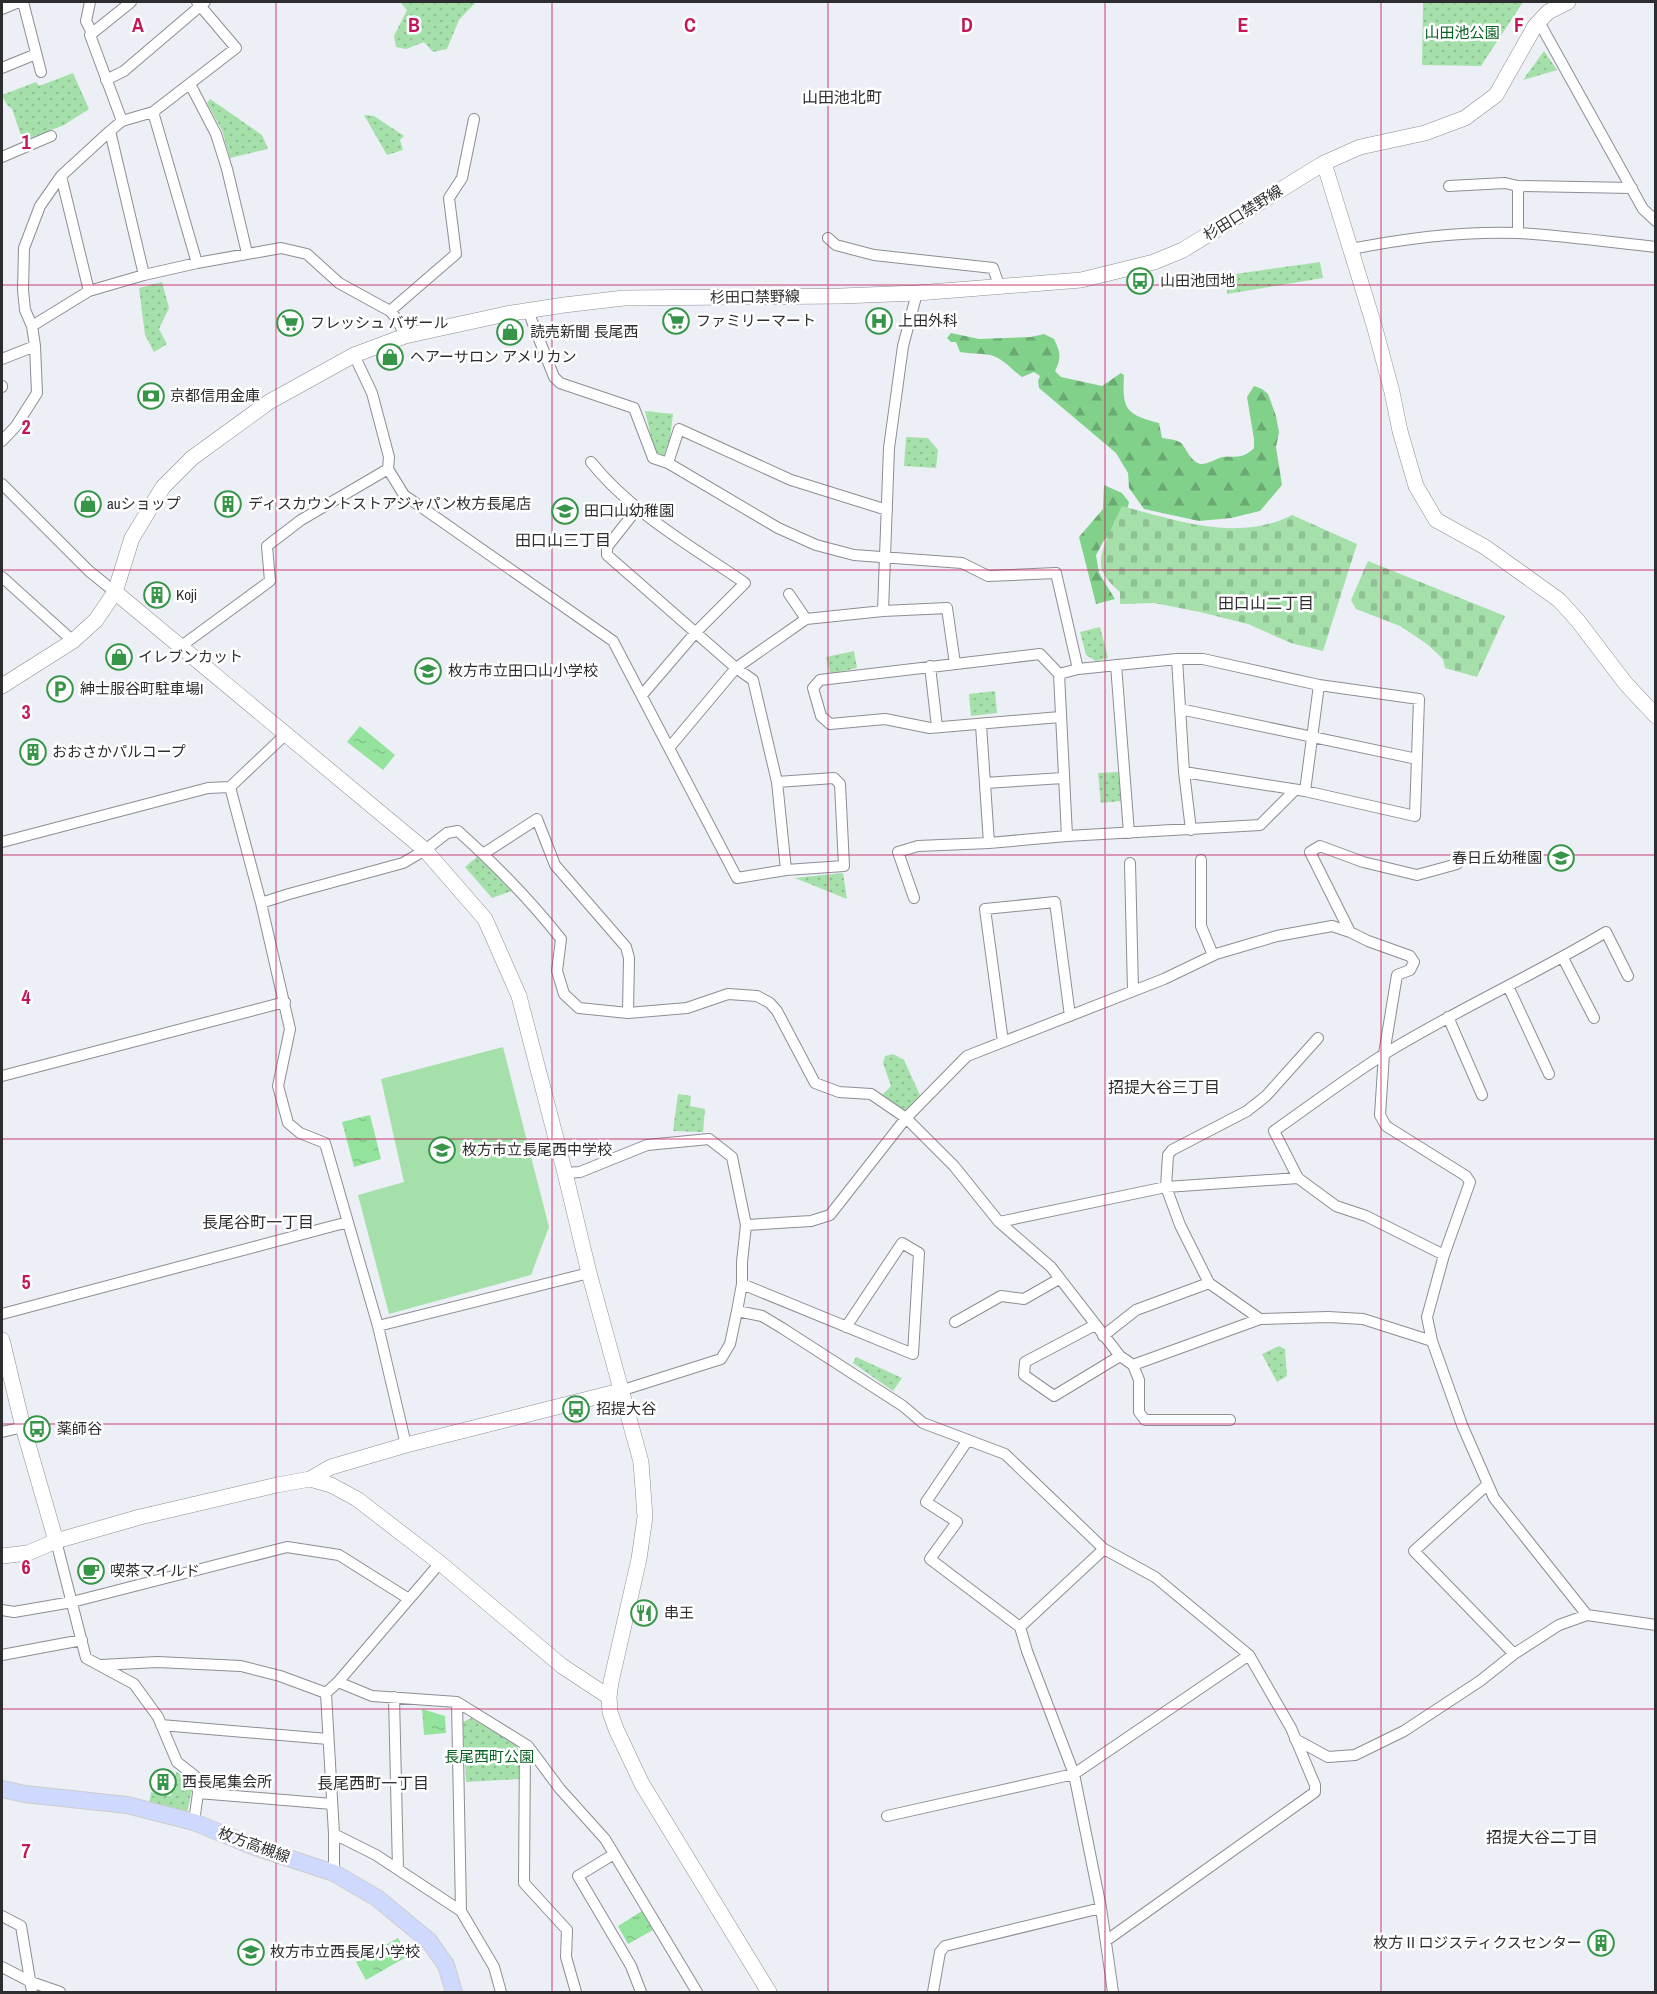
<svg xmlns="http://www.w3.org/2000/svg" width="1657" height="1994" viewBox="0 0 1657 1994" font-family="'Archivo Narrow','Noto Sans JP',sans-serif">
  <defs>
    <pattern id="forest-firs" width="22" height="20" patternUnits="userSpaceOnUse" patternTransform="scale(1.5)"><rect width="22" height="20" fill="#81d18b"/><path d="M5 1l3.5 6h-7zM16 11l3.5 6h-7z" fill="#6aaa72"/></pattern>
    <pattern id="cemetery-stones" width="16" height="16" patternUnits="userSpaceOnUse" patternTransform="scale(1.5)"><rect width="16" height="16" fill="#a5e0ab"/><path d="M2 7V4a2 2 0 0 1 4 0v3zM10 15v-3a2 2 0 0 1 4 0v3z" fill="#8ec093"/></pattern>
    <pattern id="park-dots" width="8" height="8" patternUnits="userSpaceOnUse" patternTransform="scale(1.5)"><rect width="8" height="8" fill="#a5e0ab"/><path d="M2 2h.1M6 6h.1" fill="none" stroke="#8ec093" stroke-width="1.8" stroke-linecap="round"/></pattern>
    <pattern id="water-ripples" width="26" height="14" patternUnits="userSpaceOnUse" patternTransform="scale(1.5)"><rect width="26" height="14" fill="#93e39c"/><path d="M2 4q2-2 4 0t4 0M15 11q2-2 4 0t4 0" fill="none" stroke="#7fc387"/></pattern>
  </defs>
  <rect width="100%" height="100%" fill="#eceff5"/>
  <!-- forest -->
  <path fill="url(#forest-firs)" d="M 951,333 L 979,339 L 1031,337 L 1044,334 L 1054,339 C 1060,352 1062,357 1055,371 L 1061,377 L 1102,386 L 1121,373 L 1124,375 C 1122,410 1126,414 1159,423 L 1162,438 C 1168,439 1176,439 1181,443 C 1187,449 1190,461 1200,464 C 1208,465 1216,458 1223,457 C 1237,456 1243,459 1254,448 L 1254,439 L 1247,397 L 1254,386 L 1262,389 L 1268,394 L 1276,416 L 1279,432 L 1276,447 L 1282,485 L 1260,511 L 1231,518 L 1199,521 L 1144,509 L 1129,488 L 1128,473 L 1116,453 L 1039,388 L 1038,381 L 1040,376 L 1034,372 L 1022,377 C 1012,370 1003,358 990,355 C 980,353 970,354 960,352 L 956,342 L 951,342 L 947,338 Z
    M 1104,485 L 1122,493 L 1129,502 L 1126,516 L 1103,542 L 1096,555 L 1099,573 L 1115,599 L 1096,604 L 1079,537 L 1103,509 Z"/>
  <!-- cemetery -->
  <path fill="url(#cemetery-stones)" d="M 1122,506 C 1175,520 1239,543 1292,515 L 1357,544 L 1323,651 L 1291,643 L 1248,624 L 1200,612 L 1154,603 L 1120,604 L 1120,592 C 1113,586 1105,578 1102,570 C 1096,555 1115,521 1122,506 Z
    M 1368,561 L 1505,616 L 1477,677 L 1445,668 L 1443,659 L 1427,644 L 1400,626 L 1356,609 L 1351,600 Z"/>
  <!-- park -->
  <path fill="url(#park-dots)" d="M 400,2 L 476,2 L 459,20 L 447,49 L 433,52 L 424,42 L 406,49 L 396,47 L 394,36 L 407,10 Z
    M 1423,2 L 1523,2 L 1481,66 L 1422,65 Z
    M 1544,51 L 1557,70 L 1523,80 Z
    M 73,73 L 89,109 L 64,125 L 23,141 L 12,109 L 7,105 L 2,95 L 36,82 L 39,86 Z
    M 210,99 L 262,135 L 268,149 L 230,158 L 222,130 L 207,103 Z
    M 364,115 L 374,116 L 404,136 L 400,140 L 403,150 L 387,155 Z
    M 1320,262 L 1323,278 L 1227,294 L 1228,275 Z
    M 162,282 L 169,308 L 159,329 L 167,344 L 154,352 L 145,335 L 139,288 Z
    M 645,411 L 673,414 L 670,439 L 664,455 L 655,453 Z
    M 906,437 L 928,438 L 938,450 L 936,468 L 904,466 Z
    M 1100,627 L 1108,658 L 1096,661 L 1086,655 L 1080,632 Z
    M 854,651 L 857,668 L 830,674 L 826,657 Z
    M 995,691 L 997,713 L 971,716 L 969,694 Z
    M 1119,772 L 1122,801 L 1101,803 L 1098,773 Z
    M 478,856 L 512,891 L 492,898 L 465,867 Z
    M 843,873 L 847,899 L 795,878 Z
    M 893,1054 L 904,1060 L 920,1095 L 906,1111 L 882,1095 L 891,1086 L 883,1063 L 885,1056 Z
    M 678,1094 L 691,1096 L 690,1106 L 705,1109 L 703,1132 L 673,1131 Z
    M 1279,1346 L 1285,1349 L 1287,1376 L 1277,1382 L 1262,1354 Z
    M 856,1357 L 902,1378 L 893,1391 L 853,1363 Z
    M 471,1718 L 515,1744 L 519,1750 L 520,1779 L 466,1782 L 463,1722 Z
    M 176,1772 L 187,1777 L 193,1784 L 187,1813 L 149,1805 L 151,1792 L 171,1796 Z"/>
  <!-- garden -->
  <path fill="#a5e0ab" d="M 503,1047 L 549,1227 L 531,1275 L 389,1314 L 358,1195 L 404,1182 L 381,1079 Z"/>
  <!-- water -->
  <path fill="url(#water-ripples)" d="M 360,726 L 395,755 L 383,770 L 347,742 Z
    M 370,1115 L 381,1159 L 354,1167 L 342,1122 Z
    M 422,1709 L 445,1716 L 446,1733 L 424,1735 Z
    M 642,1911 L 653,1930 L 628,1944 L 618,1926 Z
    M 398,1938 L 408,1956 L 366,1980 L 356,1962 Z"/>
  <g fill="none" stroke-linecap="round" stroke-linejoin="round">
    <!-- street casing -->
    <g stroke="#8c8e94" stroke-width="12">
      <path id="street" d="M 23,2 L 41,72
        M 90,2 L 86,21 L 92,33
        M 2,9 L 19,2
        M 1539,22 L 1643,209 L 1656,221
        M 2,68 L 36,54
        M 106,80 L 124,71 L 205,2
        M 190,84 L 216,134 L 227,169 L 247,253
        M 153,112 L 197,263
        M 122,121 L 90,35 L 131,2
        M 110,131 L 144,275
        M 2,157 L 51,136
        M 61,176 L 89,291
        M 1449,186 L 1505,183 L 1518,186 L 1632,188
        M 1518,233 L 1518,186
        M 828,238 L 836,245 L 874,255 L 993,268 L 999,285
        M 1351,249 C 1406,238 1463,231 1519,233 C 1564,236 1610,242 1656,247
        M 390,311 L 456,254 L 449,198 L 462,178 L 474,119
        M 528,311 L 554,377 L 560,383 L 634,408 L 653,458 L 668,463
        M 32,326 L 89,291 L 144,275 L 197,263 L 281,248 L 307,254 L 339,283 L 390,311 L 397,319 L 405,336
        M 354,355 L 372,393 L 389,457 L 388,469 L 404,495 L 613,641 L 737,878 L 786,870 L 844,866 L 840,784 L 834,778 L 777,782
        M 2,359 L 35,346
        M 2,386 L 2,387
        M 2,441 L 16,426 L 37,393 L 35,346 L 32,326 L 25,310 L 23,290 L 24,248 L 40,206 L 61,176 L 110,131 L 122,121 L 153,112 L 236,48 L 197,2
        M 591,462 C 632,513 691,546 745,583 L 696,632 L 642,695
        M 2,484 L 89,571 L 115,592
        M 637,509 L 607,547 L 607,555 L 736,668 L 753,680 L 777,782 L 786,870
        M 887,510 L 791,480 L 679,429 L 668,463 L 778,528 L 816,545 L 854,555 L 962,563 L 988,576 L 1056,573 L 1078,669
        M 2,577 L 73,641
        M 789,594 L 806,619
        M 883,611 L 889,448 L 903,346 L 917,293
        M 180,647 L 270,581 L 267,546 L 301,520 L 388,469
        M 1177,659 L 1184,772 L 1191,830
        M 1116,665 L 1129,833
        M 930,666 L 937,727
        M 1059,674 L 1078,669 L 1177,659 L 1203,659 L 1319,685 L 1419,699 L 1415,816 L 1305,791 L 1184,772
        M 1180,709 L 1417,759
        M 1060,717 L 930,728 L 885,719 L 830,724 L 821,716 L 813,688 L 820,680 L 1040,654 L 1059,674 L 1067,836
        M 981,725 L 989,843 L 1067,836 L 1260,825 L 1295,790
        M 669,748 L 736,668 L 806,619 L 883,611 L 947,608 L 955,664
        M 985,783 L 1063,778
        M 230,787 L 286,734
        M 1305,791 L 1319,685
        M 2,842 L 208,788 L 230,787 L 261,903 L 290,1029 L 278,1086 L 288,1123 L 300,1133 L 325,1143 L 378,1326 L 406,1445
        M 483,854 L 537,819 L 555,865 L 626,947 L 629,958 L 628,1013
        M 1201,860 L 1201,926 L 1213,955
        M 1130,863 L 1133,991
        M 914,898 L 898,852 L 918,846 L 989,843
        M 261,903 L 289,894 L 403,863 L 425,850 L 447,833 L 458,831 C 495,864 530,900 561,939 L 557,971 L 564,994 L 579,1008 L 628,1013 L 687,1008 L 728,994 L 757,996 L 770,1003 L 777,1011 L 815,1083 L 839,1092 L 871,1094 L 906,1118 L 954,1166 L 999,1222 L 1166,1187 L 1298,1178
        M 1350,932 L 1310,852 L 1320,846 L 1363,862 L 1417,875 L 1457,864
        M 1563,958 L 1594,1018
        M 1508,986 L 1549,1074
        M 1448,1017 L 1482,1095
        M 1003,1042 L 985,909 L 1055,902 L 1070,1016
        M 2,1076 L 285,1002
        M 565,1173 L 580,1172 L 647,1145 L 709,1139 L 732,1157 L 746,1225 L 742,1262 L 742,1284 L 737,1311 L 730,1344 L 721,1359 L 620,1391
        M 999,1222 L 1051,1267 L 1120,1356 L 1133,1365 L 1139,1380 L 1139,1412 L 1145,1420 L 1230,1420
        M 746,1225 L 811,1221 L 830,1215 L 906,1118 L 967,1056 L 1164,979 L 1216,954 L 1277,936 L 1332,926 L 1350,932 L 1368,941 L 1410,956 L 1414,962 L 1410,970 L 1397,975 L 1384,1054 L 1380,1115 L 1386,1126 L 1466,1176 L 1470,1182 L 1444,1255
        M 742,1284 L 913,1354 L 919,1253 L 902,1243 L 846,1327
        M 737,1311 L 762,1316 L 782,1328 L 903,1406 L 923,1423 L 1005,1454 L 1104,1549 L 1155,1577 L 1249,1655 L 1291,1728 L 1315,1785 L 1315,1792 L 1107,1940
        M 2,1314 L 348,1222
        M 1260,1319 L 1209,1283 L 1180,1225 L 1166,1187 L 1168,1155 L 1172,1150 L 1247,1111 L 1266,1096 L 1318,1038
        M 955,1322 L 1001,1296 L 1024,1299 L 1059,1279
        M 1095,1325 L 1025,1362 L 1024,1375 L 1054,1396 L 1120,1356
        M 378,1326 L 589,1273
        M 1103,1336 L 1136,1310 L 1209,1283
        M 1133,1365 L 1260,1319 L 1328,1317 L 1363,1319 L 1432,1341
        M 2,1432 L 23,1427
        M 968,1440 L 926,1502 L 957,1522 L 930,1559 L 1020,1627 L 1027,1651 L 1074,1774 L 1101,1908 L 1113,1992
        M 1488,1484 L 1414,1551 L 1514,1654
        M 56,1541 L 86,1658 L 134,1684 L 158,1717 L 177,1762 L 196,1777 L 198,1793 L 194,1822
        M 2,1610 L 14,1612 L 72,1602 L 287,1547 L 339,1555 L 409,1599
        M 1587,1615 L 1494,1498 L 1462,1425 L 1432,1341 L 1427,1317 L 1444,1255 L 1366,1216 L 1336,1206 L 1298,1178 L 1274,1131 C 1311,1105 1348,1077 1386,1053 C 1458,1009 1534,975 1606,932 L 1628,976
        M 1020,1627 L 1104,1549
        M 2,1655 L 82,1640
        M 101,1665 L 157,1662 L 241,1666 L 280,1676 L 326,1693 L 338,1682 L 440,1563
        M 338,1682 L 372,1696 L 457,1702 L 528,1746 L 560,1789 L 605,1839 L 697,1992
        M 326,1693 L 334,1834 L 334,1873
        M 394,1697 L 398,1869
        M 457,1702 L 461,1911
        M 161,1725 L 328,1739
        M 1295,1739 L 1328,1757 L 1355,1755 L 1404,1731 L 1480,1681 L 1514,1654 L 1559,1625 L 1587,1615 L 1656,1625
        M 525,1744 L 524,1883 L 567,1930 L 566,1957 L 576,1992
        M 198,1793 L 332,1804
        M 887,1816 L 1074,1774 L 1249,1655
        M 334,1834 L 376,1855 L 461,1911 L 494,1967 L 501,1992
        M 614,1854 L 578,1876 L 631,1966 L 641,1992
        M 2,1916 L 21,1926 L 32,1992
        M 2,1967 L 31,1982 L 60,1992
        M 933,1992 L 940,1952 L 945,1946 L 1101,1908"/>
    </g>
    <!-- secondary casing -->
    <g stroke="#8c8e94" stroke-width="16">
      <path id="secondary" d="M 1324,163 L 1374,325 L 1392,392 L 1400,431 L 1416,486 L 1436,520 L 1485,547 L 1559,600 L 1578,621 L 1626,684 L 1656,716
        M 115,592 L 425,850 L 485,919 L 519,996 L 565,1173 L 589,1273 L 641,1462 L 645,1517 L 639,1559 L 611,1682 L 609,1697 L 610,1712 L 616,1729 L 642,1784 L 769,1992
        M 2,686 L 73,641 L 96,620 L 115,592 L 132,538 L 163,487 L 192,458 L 269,402 L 354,355 L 405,336 L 506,314 L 564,305 L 624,298 L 841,296 L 917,293 L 1081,280 L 1154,262 L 1183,250 L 1324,163 L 1360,147 L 1425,133 L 1465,118 L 1496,95 L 1535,26 L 1548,12 L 1568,2
        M 2,1340 L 23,1427 L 56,1541
        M 310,1479 L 331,1485 L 357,1499 L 440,1563 L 562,1666 L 609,1697
        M 2,1556 L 28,1553 L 56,1541 L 140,1517 L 277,1485 L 310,1479 L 331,1467 L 406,1445 L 620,1391"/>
    </g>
    <!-- primary casing -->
    <g stroke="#cdcdcd" stroke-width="18">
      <path id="primary" d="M 2,1789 L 25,1794 L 127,1805 L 194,1822 L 252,1846 L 334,1873 L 377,1898 L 429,1941 L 446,1965 L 454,1992"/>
    </g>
    <!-- street -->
    <use href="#street" stroke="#fff" stroke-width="10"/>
    <!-- secondary -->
    <use href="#secondary" stroke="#fff" stroke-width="15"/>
    <!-- primary -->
    <use href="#primary" stroke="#ced9fd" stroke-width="16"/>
  </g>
  <!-- grid -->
  <path fill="none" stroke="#c2185b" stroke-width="1.5" stroke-opacity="0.55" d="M 276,2 L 276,1992M 552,2 L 552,1992M 828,2 L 828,1992M 1105,2 L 1105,1992M 1381,2 L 1381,1992M 2,285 L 1656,285M 2,570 L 1656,570M 2,855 L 1656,855M 2,1139 L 1656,1139M 2,1424 L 1656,1424M 2,1709 L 1656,1709"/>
  <!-- icons -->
  <defs>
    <g id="bus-ring" transform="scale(1.35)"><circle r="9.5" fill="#fff" stroke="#369548" stroke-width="1.5"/><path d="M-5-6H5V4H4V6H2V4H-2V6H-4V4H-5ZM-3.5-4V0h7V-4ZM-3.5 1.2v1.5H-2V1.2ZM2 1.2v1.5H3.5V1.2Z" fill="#369548"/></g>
    <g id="supermarket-ring" transform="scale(1.35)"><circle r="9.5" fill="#fff" stroke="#369548" stroke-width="1.5"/><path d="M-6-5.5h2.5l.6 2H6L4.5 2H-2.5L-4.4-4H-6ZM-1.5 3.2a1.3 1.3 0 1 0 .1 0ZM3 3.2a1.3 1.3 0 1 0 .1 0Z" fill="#369548"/></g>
    <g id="hospital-ring" transform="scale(1.35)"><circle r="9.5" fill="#fff" stroke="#369548" stroke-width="1.5"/><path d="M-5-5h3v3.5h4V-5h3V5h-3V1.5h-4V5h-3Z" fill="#369548"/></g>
    <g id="shop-ring" transform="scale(1.35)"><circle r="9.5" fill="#fff" stroke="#369548" stroke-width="1.5"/><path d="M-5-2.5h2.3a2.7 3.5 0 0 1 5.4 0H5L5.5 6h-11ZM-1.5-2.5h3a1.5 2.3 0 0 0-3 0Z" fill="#369548"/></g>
    <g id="bank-ring" transform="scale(1.35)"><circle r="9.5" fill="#fff" stroke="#369548" stroke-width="1.5"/><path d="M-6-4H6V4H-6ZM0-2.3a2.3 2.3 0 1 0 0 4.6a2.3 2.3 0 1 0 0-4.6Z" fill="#369548"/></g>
    <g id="building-ring" transform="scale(1.35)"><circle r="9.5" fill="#fff" stroke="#369548" stroke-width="1.5"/><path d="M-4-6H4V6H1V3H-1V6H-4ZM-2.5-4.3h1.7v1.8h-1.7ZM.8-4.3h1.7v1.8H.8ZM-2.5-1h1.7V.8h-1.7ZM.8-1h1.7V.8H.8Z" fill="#369548"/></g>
    <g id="school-ring" transform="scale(1.35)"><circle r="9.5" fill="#fff" stroke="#369548" stroke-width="1.5"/><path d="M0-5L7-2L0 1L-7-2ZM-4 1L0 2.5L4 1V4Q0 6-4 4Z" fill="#369548"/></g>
    <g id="parking-ring" transform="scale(1.35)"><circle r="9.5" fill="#fff" stroke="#369548" stroke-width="1.5"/><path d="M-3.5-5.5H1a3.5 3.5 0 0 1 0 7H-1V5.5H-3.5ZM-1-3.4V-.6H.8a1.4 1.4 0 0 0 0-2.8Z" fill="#369548"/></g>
    <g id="cafe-ring" transform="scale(1.35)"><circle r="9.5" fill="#fff" stroke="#369548" stroke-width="1.5"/><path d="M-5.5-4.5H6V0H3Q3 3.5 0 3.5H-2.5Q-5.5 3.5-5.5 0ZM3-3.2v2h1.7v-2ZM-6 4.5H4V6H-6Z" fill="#369548"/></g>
    <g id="restaurant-ring" transform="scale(1.35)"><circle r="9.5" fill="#fff" stroke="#369548" stroke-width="1.5"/><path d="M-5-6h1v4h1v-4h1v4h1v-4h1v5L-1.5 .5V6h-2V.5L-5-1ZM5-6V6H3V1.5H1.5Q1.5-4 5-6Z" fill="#369548"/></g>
  </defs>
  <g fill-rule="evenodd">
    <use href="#bus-ring" x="1140" y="281"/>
    <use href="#supermarket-ring" x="676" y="321"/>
    <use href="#hospital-ring" x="879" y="321"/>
    <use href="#supermarket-ring" x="290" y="323"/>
    <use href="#shop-ring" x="510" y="332"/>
    <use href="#shop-ring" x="390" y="357"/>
    <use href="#bank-ring" x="151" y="396"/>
    <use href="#shop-ring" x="88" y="504"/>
    <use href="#building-ring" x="228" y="504"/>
    <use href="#school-ring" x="565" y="511"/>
    <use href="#building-ring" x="157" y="595"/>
    <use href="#shop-ring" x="119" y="657"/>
    <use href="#school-ring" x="428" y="671"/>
    <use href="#parking-ring" x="60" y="689"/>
    <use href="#building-ring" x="33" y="752"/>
    <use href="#school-ring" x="1561" y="858"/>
    <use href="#school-ring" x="442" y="1150"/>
    <use href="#bus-ring" x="576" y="1409"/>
    <use href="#bus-ring" x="37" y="1429"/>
    <use href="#cafe-ring" x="91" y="1571"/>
    <use href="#restaurant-ring" x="644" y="1613"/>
    <use href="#building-ring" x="163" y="1782"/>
    <use href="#building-ring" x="1601" y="1943"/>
    <use href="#school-ring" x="251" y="1952"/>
  </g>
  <g text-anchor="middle" stroke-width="5" stroke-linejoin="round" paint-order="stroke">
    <!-- park labels -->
    <g font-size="15" fill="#076222" stroke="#fff">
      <text x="1462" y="38">山田池公園</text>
      <text x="489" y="1762">長尾西町公園</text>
    </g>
    <!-- street labels -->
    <g font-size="15" fill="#2d2d30" stroke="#fff">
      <text transform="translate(1243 213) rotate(-32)" y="5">杉田口禁野線</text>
      <text transform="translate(755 297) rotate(-1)" y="5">杉田口禁野線</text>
      <text transform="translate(254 1845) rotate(20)" y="5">枚方高槻線</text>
    </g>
    <!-- poi labels -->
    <g font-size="15" fill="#2d2d30" stroke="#fff" text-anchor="start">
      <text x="1160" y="286">山田池団地</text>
      <text x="696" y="326">ファミリーマート</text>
      <text x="898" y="326">上田外科</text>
      <text x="310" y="328">フレッシュ バザール</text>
      <text x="530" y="337">読売新聞 長尾西</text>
      <text x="410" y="362">ヘアーサロン アメリカン</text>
      <text x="170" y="401">京都信用金庫</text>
      <text x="107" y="509">auショップ</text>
      <text x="248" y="509">ディスカウントストアジャパン枚方長尾店</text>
      <text x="584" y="516">田口山幼稚園</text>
      <text x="176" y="600">Koji</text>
      <text x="138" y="662">イレブンカット</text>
      <text x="448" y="676">枚方市立田口山小学校</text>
      <text x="80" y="694">紳士服谷町駐車場I</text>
      <text x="52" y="757">おおさかパルコープ</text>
      <text x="1542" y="863" text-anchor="end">春日丘幼稚園</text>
      <text x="462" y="1155">枚方市立長尾西中学校</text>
      <text x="596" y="1414">招提大谷</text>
      <text x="57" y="1434">薬師谷</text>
      <text x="110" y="1576">喫茶マイルド</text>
      <text x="664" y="1618">串王</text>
      <text x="182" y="1787">西長尾集会所</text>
      <text x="1582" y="1948" text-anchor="end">枚方Ⅱロジスティクスセンター</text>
      <text x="270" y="1957">枚方市立西長尾小学校</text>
    </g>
    <!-- neighbourhood labels -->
    <g font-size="16" fill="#2d2d30" stroke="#fff">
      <text x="842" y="103">山田池北町</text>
      <text x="563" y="546">田口山三丁目</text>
      <text x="1266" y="609">田口山二丁目</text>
      <text x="1164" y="1093">招提大谷三丁目</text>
      <text x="258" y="1228">長尾谷町一丁目</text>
      <text x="373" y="1789">長尾西町一丁目</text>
      <text x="1542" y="1843">招提大谷二丁目</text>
    </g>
  </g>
  <g font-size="20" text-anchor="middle" font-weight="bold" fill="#c2185b" stroke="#fff" stroke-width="5" stroke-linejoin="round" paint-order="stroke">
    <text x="138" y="32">A</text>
    <text x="414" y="32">B</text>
    <text x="690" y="32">C</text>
    <text x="967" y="32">D</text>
    <text x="1243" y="32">E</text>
    <text x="1519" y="32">F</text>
    <text x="26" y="149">1</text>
    <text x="26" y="434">2</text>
    <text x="26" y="719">3</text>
    <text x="26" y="1004">4</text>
    <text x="26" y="1289">5</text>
    <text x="26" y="1574">6</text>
    <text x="26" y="1858">7</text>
  </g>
  <!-- border -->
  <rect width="1657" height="1994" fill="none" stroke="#2d2d30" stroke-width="6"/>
</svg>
